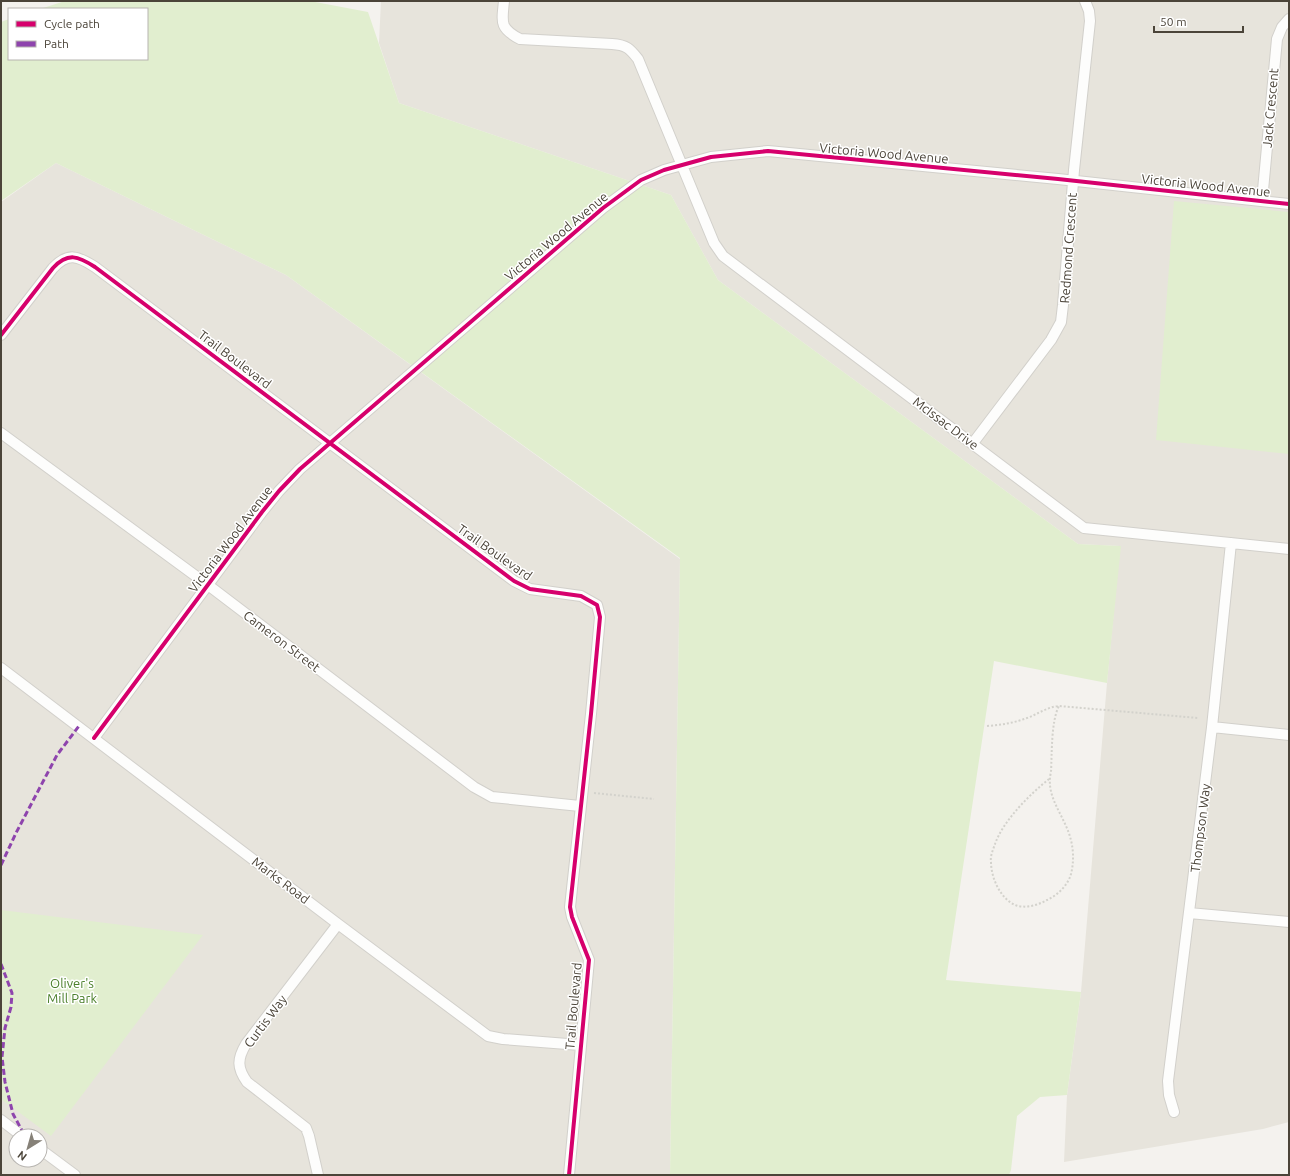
<svg xmlns="http://www.w3.org/2000/svg" width="1290" height="1176" viewBox="0 0 1290 1176" font-family="Ubuntu,sans-serif">
  <rect width="100%" height="100%" fill="#f4f2ee"/>
  <!-- residential -->
  <path fill="#e7e4dc" fill-rule="evenodd" d="M 381,1 L 1289,1 L 1289,1122 L 1263,1129 L 1064,1162 L 1067,1095 L 1081,992 L 1107,683 L 1120,546 L 1078,544 L 718,280 L 671,195 L 399,103 L 379,43 Z
    M 56,163 L 286,275 L 680,559 L 670,1175 L 1,1175 L 1,202 ZM 16,1136 L 40,1136 L 40,1160 L 16,1160 Z"/>
  <!-- green -->
  <path fill="#e1eecf" d="M 65,1 L 310,1 L 368,12 L 399,103 L 671,195 L 718,280 L 1078,544 L 1121,546 L 1107,683 L 994,661 L 946,980 L 1081,992 L 1067,1095 L 1040,1097 L 1017,1116 L 1011,1170 L 1009,1175 L 670,1175 L 680,558 L 286,275 L 56,163 L 1,201 L 1,22 L 9,19 L 9,59 L 147,59 L 147,9 L 40,9 Z
    M 1174,201 L 1289,212 L 1289,454 L 1156,440 Z
    M 1,910 L 203,935 L 51,1136 L 1,1099 Z"/>
  <g fill="none" stroke-linecap="round" stroke-linejoin="round">
    <!-- street casing -->
    <g stroke="#d2d0cb" stroke-width="12">
      <path id="street" d="M 504,1 C 502,22 499,28 520,39 L 612,44 C 627,45 630,49 638,59 L 714,243 L 723,256 L 1084,528 L 1289,549
        M 1262,201 L 1277,39 L 1282,27 L 1289,19
        M 1,335 L 53,268 C 68,252 78,256 95,267 L 514,581 L 530,589 L 581,596 L 597,605 L 600,617 L 591,714 L 570,907 L 572,917 L 589,960 L 569,1175
        M 1,433 L 208,585 L 474,787 L 492,797 L 580,806
        M 973,443 L 1051,340 L 1061,322 L 1063,305 L 1074,170 L 1090,21 L 1089,11 L 1085,1
        M 1,668 L 338,924 L 488,1036 L 503,1039 L 580,1045
        M 1212,727 L 1289,735
        M 94,738 L 262,512 L 279,491 L 300,469 L 603,208 L 641,180 L 664,170 L 711,157 L 768,151 L 1058,179 L 1289,204
        M 1189,913 L 1289,922
        M 1174,1112 L 1169,1095 L 1168,1081 L 1212,727 L 1231,543
        M 1,1120 L 22,1136
        M 40,1149 L 75,1175
        M 318,1175 L 309,1136 L 306,1128 L 247,1082 C 237,1068 237,1059 246,1044 L 338,924"/>
    </g>
    <!-- path -->
    <path stroke="#d3d2cc" stroke-width="2" stroke-dasharray="2 2" stroke-linecap="butt" d="M 987,726 C 1001,725 1014,723 1027,718 C 1038,714 1047,707 1059,706 L 1198,718
      M 1049,779 C 1030,794 1003,821 995,844 C 993,850 990,856 991,862 C 991,878 1001,901 1018,906 C 1028,908 1038,905 1047,900 C 1058,895 1068,885 1071,874 C 1075,858 1073,841 1066,826 C 1058,808 1046,792 1051,772 C 1052,754 1051,721 1059,706
      M 594,793 L 654,799"/>
    <!-- street -->
    <use href="#street" stroke="#fdfdfc" stroke-width="10"/>
    <!-- quiet -->
    <path stroke="#8e44ad" stroke-width="3" stroke-dasharray="6 3" stroke-linecap="butt" d="M 1,865 L 16,833 L 57,755 L 79,726
      M 1,964 L 12,993 L 11,1007 L 5,1028 L 2,1057 L 5,1082 L 13,1114 L 25,1136"/>
    <!-- cycleway casing -->
    <g stroke="#fff" stroke-width="6">
      <path id="cycleway" d="M 1,335 L 53,268 C 68,252 78,256 95,267 L 514,581 L 530,589 L 581,596 L 597,605 L 600,617 L 591,714 L 570,907 L 572,917 L 589,960 L 569,1175
        M 94,738 L 262,512 L 279,491 L 300,469 L 603,208 L 641,180 L 664,170 L 711,157 L 768,151 L 1058,179 L 1289,204"/>
    </g>
    <!-- cycleway -->
    <use href="#cycleway" stroke="#d6006c" stroke-width="4"/>
  </g>
  <g text-anchor="middle" stroke-width="3" stroke-linejoin="round" paint-order="stroke">
    <!-- street labels -->
    <g font-size="13" fill="#4b4439" stroke="#fff">
      <text transform="translate(1270 108) rotate(-85)" y="5">Jack Crescent</text>
      <text transform="translate(884 153) rotate(5)" y="5">Victoria Wood Avenue</text>
      <text transform="translate(1206 185) rotate(6)" y="5">Victoria Wood Avenue</text>
      <text transform="translate(556 236) rotate(-40)" y="5">Victoria Wood Avenue</text>
      <text transform="translate(1068 248) rotate(-86)" y="5">Redmond Crescent</text>
      <text transform="translate(235 359) rotate(37)" y="5">Trail Boulevard</text>
      <text transform="translate(946 423) rotate(37)" y="5">McIssac Drive</text>
      <text transform="translate(230 539) rotate(-53)" y="5">Victoria Wood Avenue</text>
      <text transform="translate(495 552) rotate(35)" y="5">Trail Boulevard</text>
      <text transform="translate(282 641) rotate(37)" y="5">Cameron Street</text>
      <text transform="translate(1200 828) rotate(-83)" y="5">Thompson Way</text>
      <text transform="translate(281 880) rotate(37)" y="5">Marks Road</text>
      <text transform="translate(573 1006) rotate(-85)" y="5">Trail Boulevard</text>
      <text transform="translate(265 1021) rotate(-53)" y="5">Curtis Way</text>
    </g>
    <!-- park labels -->
    <g font-size="13" fill="#4a7f2a" stroke="#fff">
      <text x="72" y="988">Oliver's<tspan x="72" dy="15">Mill Park</tspan></text>
    </g>
  </g>
  <!-- border -->
  <rect width="1290" height="1176" fill="none" stroke="#4b4439" stroke-width="4"/>
  <!-- legend -->
  <rect x="8" y="8" width="140" height="52" fill="#ffffff" stroke="#b7b4b0"/>
  <rect x="16" y="21" width="20" height="6" fill="#d6006c" stroke="#b7b4b0"/>
  <text x="44" y="28" font-size="12" fill="#4b4439">Cycle path</text>
  <rect x="16" y="41" width="20" height="6" fill="#8e44ad" stroke="#b7b4b0"/>
  <text x="44" y="48" font-size="12" fill="#4b4439">Path</text>
  <!-- north arrow -->
  <g transform="translate(28 1148) rotate(217)"><circle r="19" fill="#ffffff" stroke="#b7b4b0"/>
  <path d="M0-3L7 15L0 10L-7 15Z" fill="#868178"/>
  <text y="-6" font-size="11" font-weight="bold" text-anchor="middle" fill="#4b4439">N</text>
  </g>
  <!-- scale -->
  <path d="M1154 26v6h89v-6" fill="none" stroke="#4b4439" stroke-width="2"/>
  <text x="1160" y="26" font-size="12" fill="#4b4439" stroke="#ffffff" stroke-width="3" paint-order="stroke">50 m</text>
</svg>
